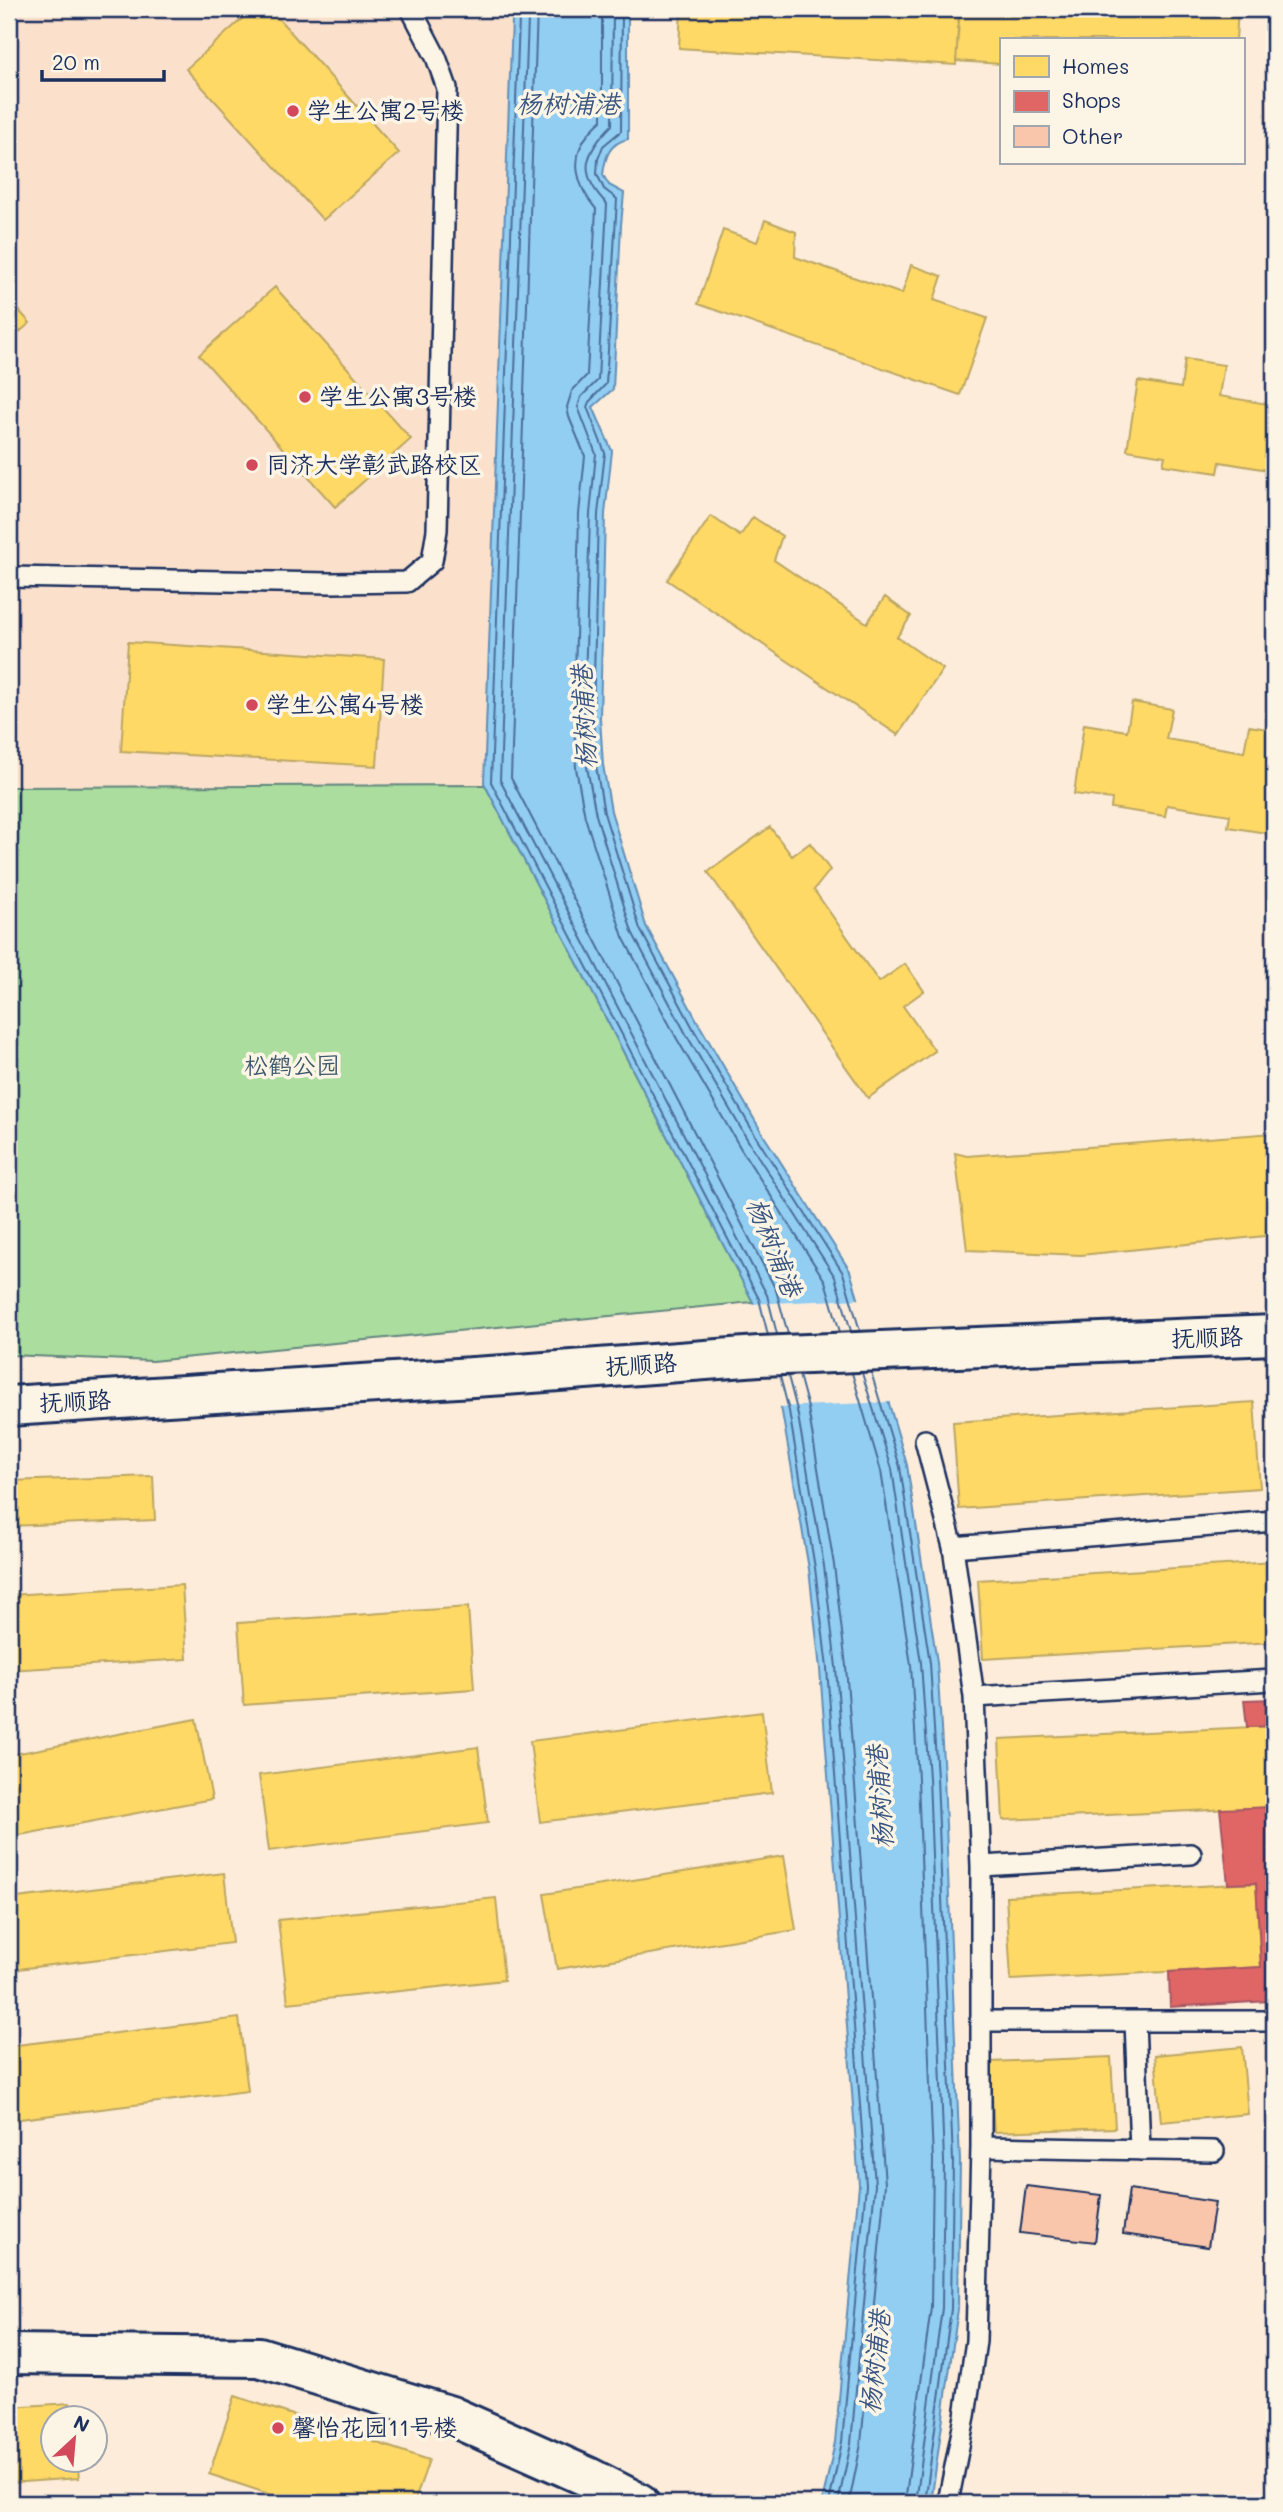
<svg xmlns="http://www.w3.org/2000/svg" width="1283" height="2512" viewBox="0 0 1283 2512" font-family="Mali,'LXGW WenKai TC',sans-serif">
  <rect width="100%" height="100%" fill="#fcecd9"/>
  <filter id="ink" filterUnits="userSpaceOnUse"><feTurbulence type="fractalNoise" baseFrequency=".0143" numOctaves="2"/><feDisplacementMap in="SourceGraphic" scale="14" xChannelSelector="R" yChannelSelector="G"/><feConvolveMatrix kernelMatrix="1 2 1 2 8 2 1 2 1" color-interpolation-filters="sRGB"/></filter>
  <g filter="url(#ink)">
    <!-- built -->
    <path fill="#fbe1cb" d="M 9,9 L 510,9 L 512,19 L 485,785 L 9,787 Z"/>
    <!-- green -->
    <path fill="#aadd9e" stroke="#62867e" stroke-width="2" d="M 485,785 L 753,1302 L 152,1361 L 9,1355 L 9,787 Z"/>
    <!-- water -->
    <path fill="#92cdf2" stroke="#628eb7" stroke-width="2" d="M 510,9 L 628,9 L 628,139 C 609,143 605,157 603,175 L 609,185 L 624,193 L 621,225 L 613,389 L 593,407 L 612,451 L 605,514 L 600,718 L 603,765 L 611,811 L 646,926 L 700,1026 L 764,1136 L 850,1271 L 907,1465 L 937,1662 L 944,1777 L 960,2161 L 958,2309 L 931,2503 L 822,2503 L 835,2442 L 859,2185 L 820,1669 L 809,1569 L 782,1412 L 753,1302 L 484,783 L 512,19 Z"/>
    <!-- pier -->
    <path fill="#fcecd9" d="M 862,1299 L 890,1402 L 777,1407 L 749,1304 Z"/>
    <!-- homes -->
    <path fill="#ffd966" stroke="#bba664" stroke-width="2" d="M 253,9 L 270,9 L 399,153 L 323,220 L 186,69 Z
      M 681,9 L 959,9 L 956,65 L 679,48 Z
      M 960,9 L 1238,9 L 1236,40 L 1001,40 L 1001,64 L 956,61 Z
      M 765,220 L 796,232 L 795,257 L 902,294 L 911,265 L 942,276 L 934,300 L 987,318 L 960,395 L 698,304 L 723,230 L 757,242 Z
      M 275,287 L 411,439 L 335,507 L 199,355 Z
      M 9,299 L 30,323 L 9,341 Z
      M 1185,359 L 1224,365 L 1219,396 L 1274,405 L 1274,471 L 1220,462 L 1218,473 L 1163,465 L 1165,456 L 1127,450 L 1138,381 L 1181,388 Z
      M 711,516 L 740,536 L 753,517 L 782,536 L 774,560 L 867,623 L 885,597 L 911,616 L 897,637 L 943,669 L 898,735 L 667,580 Z
      M 128,642 L 384,659 L 377,766 L 121,751 Z
      M 1132,702 L 1172,709 L 1166,739 L 1244,752 L 1249,726 L 1274,730 L 1273,834 L 1228,827 L 1230,815 L 1167,805 L 1165,816 L 1111,808 L 1112,799 L 1074,794 L 1084,724 L 1127,731 Z
      M 770,827 L 792,856 L 810,843 L 830,870 L 814,890 L 879,982 L 905,964 L 924,991 L 903,1006 L 935,1051 L 868,1098 L 708,872 Z
      M 1274,1133 L 1274,1235 L 1081,1255 L 967,1250 L 955,1153 L 967,1156 Z
      M 1254,1402 L 1260,1488 L 959,1509 L 953,1422 Z
      M 153,1476 L 155,1520 L 9,1526 L 9,1481 Z
      M 1274,1562 L 1274,1642 L 983,1659 L 978,1580 Z
      M 182,1585 L 187,1659 L 9,1670 L 9,1595 Z
      M 468,1607 L 474,1689 L 244,1705 L 238,1623 Z
      M 762,1712 L 772,1793 L 540,1822 L 530,1741 Z
      M 196,1719 L 212,1799 L 9,1837 L 9,1755 Z
      M 1274,1726 L 1274,1807 L 1003,1820 L 999,1739 Z
      M 478,1747 L 488,1823 L 269,1851 L 259,1775 Z
      M 784,1856 L 796,1930 L 557,1969 L 544,1894 Z
      M 224,1873 L 232,1943 L 9,1970 L 9,1899 Z
      M 1256,1883 L 1261,1967 L 1011,1980 L 1006,1896 Z
      M 496,1898 L 504,1980 L 288,2003 L 278,1920 Z
      M 239,2018 L 248,2091 L 11,2120 L 9,2046 Z
      M 1242,2047 L 1248,2114 L 1161,2122 L 1155,2055 Z
      M 1111,2057 L 1115,2128 L 994,2132 L 990,2062 Z
      M 235,2396 L 429,2460 L 414,2503 L 296,2503 L 209,2474 Z
      M 70,2403 L 71,2418 L 52,2418 L 52,2460 L 77,2460 L 79,2478 L 9,2483 L 9,2407 Z"/>
    <!-- shops -->
    <path fill="#e06666" stroke="#a55664" stroke-width="2" d="M 1274,1699 L 1274,1726 L 1247,1727 L 1244,1700 Z
      M 1274,1807 L 1274,1976 L 1270,2001 L 1170,2007 L 1169,1972 L 1261,1967 L 1256,1883 L 1228,1884 L 1220,1809 Z"/>
    <g fill="none" stroke-linecap="round" stroke-linejoin="round">
      <!-- shore -->
      <path stroke="#4b6e99" stroke-width="2" d="M 517,9 L 519,19 L 491,782 L 759,1299 L 768,1335
        M 526,9 L 528,19 L 500,780 L 767,1295 L 777,1334
        M 537,9 L 511,778 L 776,1290 L 788,1334
        M 602,9 L 602,120 C 598,124 593,128 590,132 C 568,157 577,187 596,209 L 587,375 L 572,391 L 567,407 L 569,417 L 585,456 L 579,514 L 574,719 L 576,768 L 585,817 L 623,937 L 677,1039 L 741,1149 L 825,1281 L 840,1332
        M 613,9 L 612,125 C 584,153 577,174 607,204 L 598,380 L 581,397 L 578,407 L 596,454 L 590,514 L 584,718 L 587,767 L 596,815 L 632,932 L 686,1034 L 750,1144 L 835,1277 L 851,1331
        M 622,9 L 621,131 L 603,146 L 598,159 L 597,174 L 604,189 L 617,199 L 606,384 L 589,402 L 587,407 L 605,453 L 598,514 L 593,718 L 596,766 L 604,813 L 640,929 L 694,1030 L 758,1140 L 843,1273 L 860,1331
        M 871,1372 L 900,1467 L 930,1663 L 937,1778 L 953,2161 L 951,2309 L 925,2503
        M 852,1373 L 881,1471 L 911,1665 L 918,1779 L 933,2161 L 931,2307 L 905,2503
        M 862,1373 L 892,1469 L 921,1663 L 929,1778 L 944,2161 L 942,2308 L 916,2503
        M 799,1375 L 808,1408 L 834,1565 L 846,1666 L 885,2184 L 861,2444 L 849,2503
        M 780,1376 L 789,1411 L 815,1568 L 827,1668 L 866,2185 L 842,2442 L 829,2503
        M 788,1376 L 797,1410 L 824,1566 L 836,1667 L 875,2185 L 851,2443 L 838,2503"/>
    </g>
    <!-- building -->
    <path fill="#fac6ab" stroke="#1b2f5e" stroke-width="2" d="M 1026,2186 L 1101,2195 L 1095,2242 L 1020,2233 Z
      M 1129,2189 L 1215,2202 L 1208,2247 L 1123,2234 Z"/>
    <g fill="none" stroke-linecap="round" stroke-linejoin="round">
      <!-- lane casing -->
      <g stroke="#1b2f5e" stroke-width="24">
        <path id="lane" d="M 9,577 L 331,583 L 407,582 L 432,561 L 437,530 L 447,88 L 436,57 L 411,9
          M 925,1440 L 953,1547 L 974,1697 L 981,1866 L 981,2147 L 976,2341 L 965,2416 L 949,2497
          M 953,1547 L 1274,1521
          M 974,1697 L 1274,1680
          M 981,1866 L 1191,1854
          M 980,2021 L 1274,2021
          M 1135,2021 L 1140,2150
          M 981,2147 L 1214,2151"/>
      </g>
      <!-- street casing -->
      <g stroke="#1b2f5e" stroke-width="44">
        <path id="street" d="M 9,2354 L 259,2357 L 451,2416 L 588,2477 L 639,2503"/>
      </g>
      <!-- secondary casing -->
      <g stroke="#1b2f5e" stroke-width="44">
        <path id="secondary" d="M 9,1406 L 505,1375 L 759,1356 L 1274,1335"/>
      </g>
      <!-- lane -->
      <use href="#lane" stroke="#fcf5e5" stroke-width="19"/>
      <!-- street -->
      <use href="#street" stroke="#fcf5e5" stroke-width="38"/>
      <!-- secondary -->
      <use href="#secondary" stroke="#fcf5e5" stroke-width="38"/>
    </g>
  </g>
  <!-- markers -->
  <g fill="#d1495b" stroke="#fcf5e5" stroke-width="2.5">
    <circle cx="293" cy="111" r="7"/>
    <circle cx="305" cy="397" r="7"/>
    <circle cx="252" cy="465" r="7"/>
    <circle cx="252" cy="705" r="7"/>
    <circle cx="278" cy="2428" r="7"/>
  </g>
  <g text-anchor="middle" stroke-width="7" stroke-linejoin="round" paint-order="stroke">
    <!-- poi labels -->
    <g font-size="24" fill="#1b2f5e" stroke="#fcf5e5" text-anchor="start">
      <text x="307" y="119">学生公寓2号楼</text>
      <text x="319" y="405">学生公寓3号楼</text>
      <text x="266" y="473">同济大学彰武路校区</text>
      <text x="266" y="713">学生公寓4号楼</text>
      <text x="292" y="2436">馨怡花园11号楼</text>
    </g>
    <!-- park labels -->
    <g font-size="24" fill="#3f5a6e" stroke="#fcf5e5">
      <text x="292" y="1074">松鹤公园</text>
    </g>
    <!-- street labels -->
    <g font-size="24" fill="#1b2f5e" stroke="#fcf5e5">
      <text transform="translate(1207 1338) rotate(-2)" y="8">抚顺路</text>
      <text transform="translate(641 1365) rotate(-4)" y="8">抚顺路</text>
      <text transform="translate(75 1402) rotate(-3)" y="8">抚顺路</text>
    </g>
    <!-- water labels -->
    <g font-size="26" font-style="italic" fill="#395683" stroke="#fcf5e5">
      <text x="568" y="113">杨树浦港</text>
      <text transform="translate(584 717) rotate(-93)" y="9">杨树浦港</text>
      <text transform="translate(774 1247) rotate(68)" y="9">杨树浦港</text>
      <text transform="translate(880 1797) rotate(-94)" y="9">杨树浦港</text>
      <text transform="translate(875 2362) rotate(-84)" y="9">杨树浦港</text>
    </g>
  </g>
  <!-- margin -->
  <rect width="1283" height="2512" fill="none" stroke="#fcf5e5" stroke-width="35"/>
  <rect x="18" y="18" width="1248" height="2477" fill="none" stroke="#1b2f5e" stroke-width="2.5" filter="url(#ink)"/>
  <!-- legend -->
  <rect x="1000" y="38" width="245" height="126" fill="#fcf5e5" stroke="#a2a6af" stroke-width="2"/>
  <rect x="1014" y="56" width="35" height="21" fill="#ffd966" stroke="#a2a6af" stroke-width="2"/>
  <text x="1062" y="74" font-size="21" fill="#1b2f5e">Homes</text>
  <rect x="1014" y="91" width="35" height="21" fill="#e06666" stroke="#a2a6af" stroke-width="2"/>
  <text x="1062" y="108" font-size="21" fill="#1b2f5e">Shops</text>
  <rect x="1014" y="126" width="35" height="21" fill="#fac6ab" stroke="#a2a6af" stroke-width="2"/>
  <text x="1062" y="144" font-size="21" fill="#1b2f5e">Other</text>
  <!-- north arrow -->
  <g transform="translate(74 2439) rotate(26)"><circle r="33" fill="#fcf5e5" stroke="#a2a6af" stroke-width="2"/>
  <path d="M0-5L12 26L0 18L-12 26Z" fill="#d1495b"/>
  <text y="-10" font-size="19" font-weight="bold" text-anchor="middle" fill="#1b2f5e">N</text>
  </g>
  <!-- scale -->
  <path d="M42 70v10h122v-10" fill="none" stroke="#1b2f5e" stroke-width="3.5"/>
  <text x="52" y="70" font-size="21" fill="#1b2f5e" stroke="#fcf5e5" stroke-width="5" paint-order="stroke">20 m</text>
</svg>
